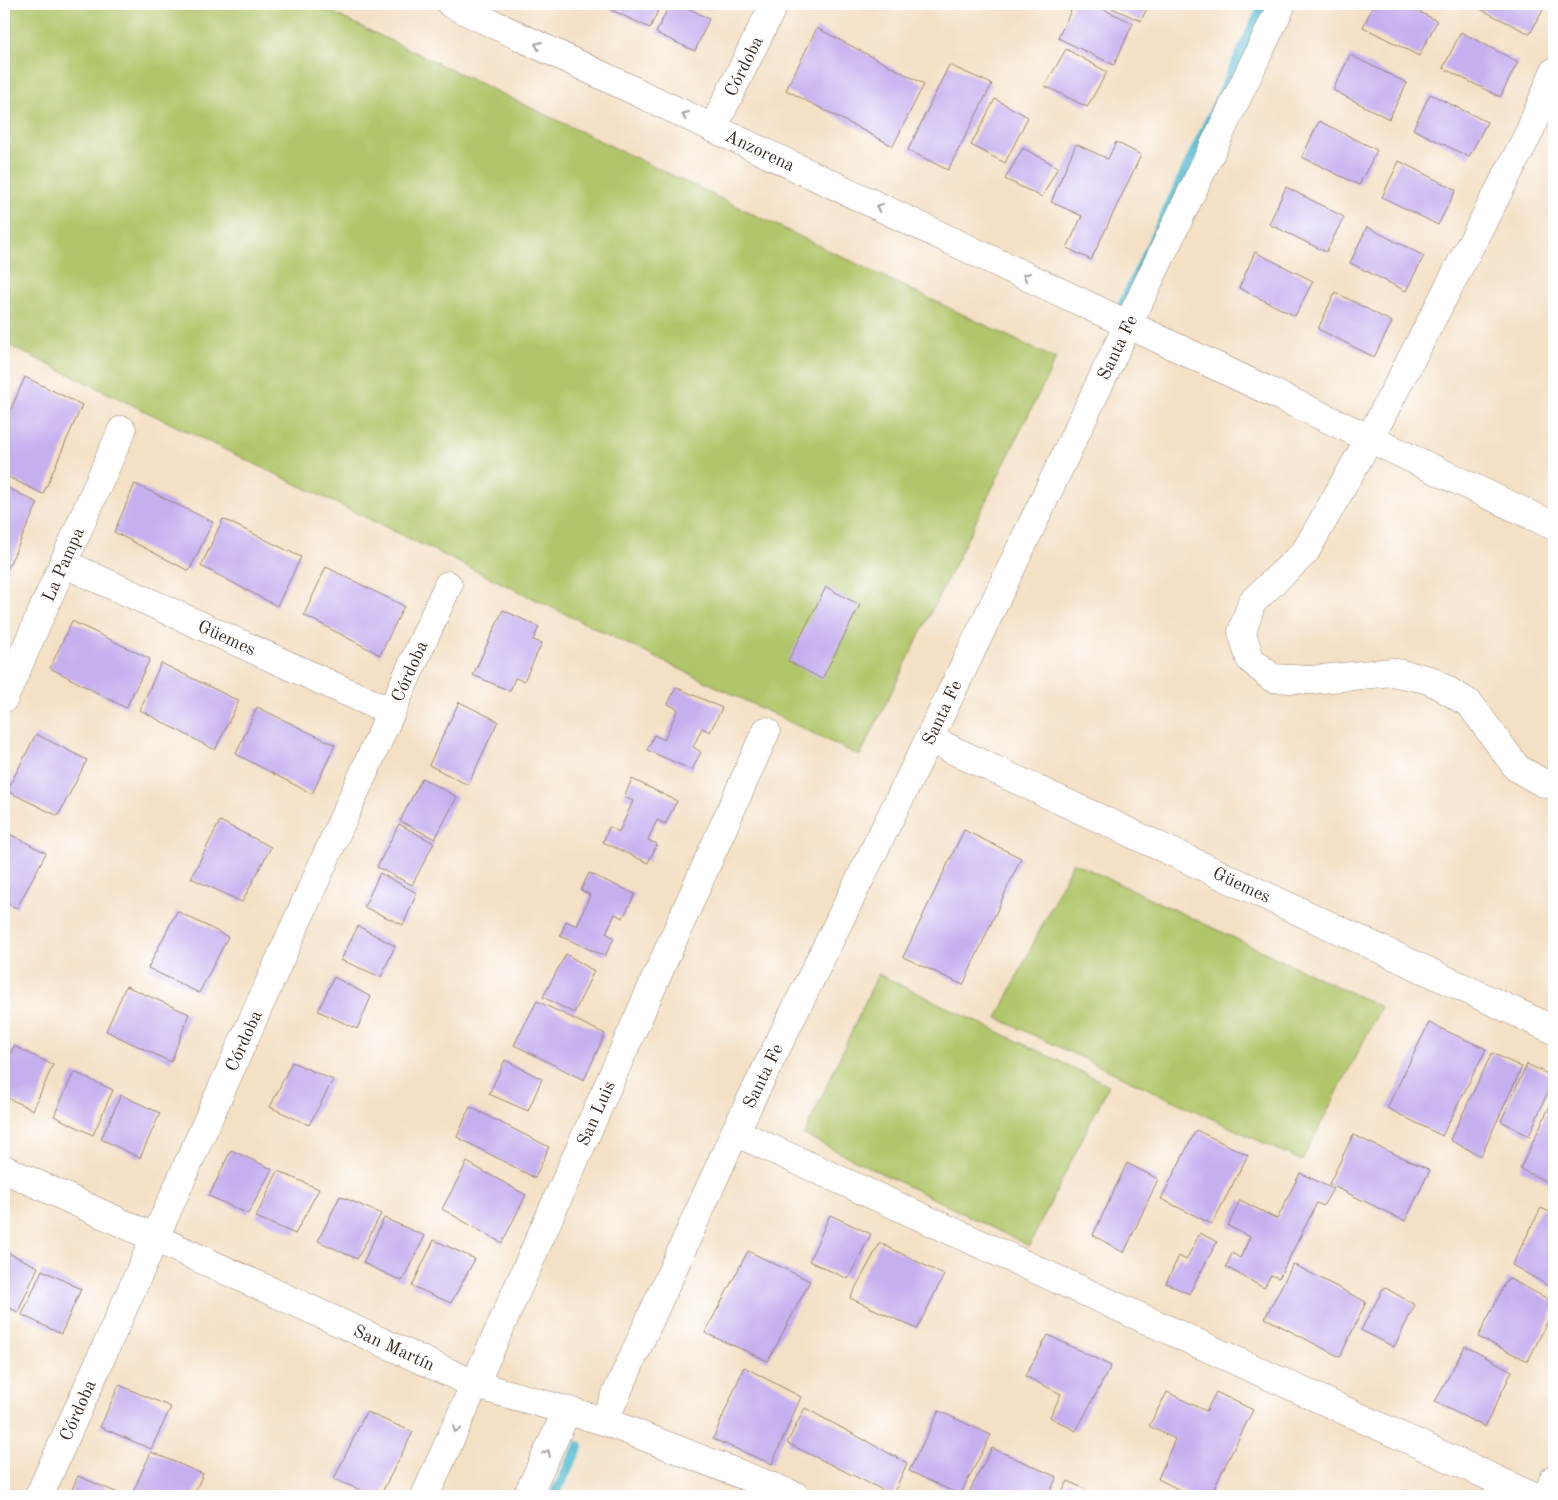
<svg xmlns="http://www.w3.org/2000/svg" width="1558" height="1500" viewBox="0 0 1558 1500" font-family="'Old Standard TT',serif">
  <rect width="100%" height="100%" fill="#fff"/>
  <filter id="ink" filterUnits="userSpaceOnUse"><feTurbulence type="fractalNoise" baseFrequency=".02" numOctaves="2"/><feDisplacementMap in="SourceGraphic" scale="10" xChannelSelector="R" yChannelSelector="G"/><feConvolveMatrix kernelMatrix="1 2 1 2 8 2 1 2 1" color-interpolation-filters="sRGB"/></filter>
  <filter id="wash" filterUnits="userSpaceOnUse"><feTurbulence type="fractalNoise" baseFrequency=".0096" numOctaves="4" result="noise"/><feDisplacementMap in="SourceGraphic" scale="20" xChannelSelector="R" yChannelSelector="G"/><feGaussianBlur stdDeviation="1.12" result="paint"/><feColorMatrix in="noise" values="0 0 0 0 0 0 0 0 0 0 0 0 0 0 0 0 0 1.4 0 .05"/><feComposite in="paint" operator="in"/></filter>
  <g filter="url(#wash)">
    <rect width="100%" height="100%" fill="#f4e0c5"/>
    <!-- green -->
    <path fill="#b1c66a" stroke="#767844" d="M 4,4 L 314,4 L 1056,359 L 860,756 L 4,343 Z
      M 1073,862 L 1381,1007 L 1302,1161 L 997,1018 Z
      M 878,974 L 1109,1085 L 1029,1246 L 804,1135 Z"/>
    <g fill="none" stroke-linecap="round" stroke-linejoin="round">
      <!-- stream -->
      <path stroke="#53bbd1" stroke-width="10" d="M 1117,317 L 1264,4
        M 554,1496 L 579,1446"/>
    </g>
    <g id="blocks">
      <!-- building -->
      <path fill="#c5afef" d="M 614,4 L 661,4 L 650,28 L 611,10 Z
        M 670,4 L 680,4 L 709,19 L 695,51 L 656,33 Z
        M 1074,4 L 1092,4 L 1133,23 L 1114,65 L 1058,38 Z
        M 1103,4 L 1149,4 L 1141,21 Z
        M 1374,4 L 1405,4 L 1437,21 L 1419,56 L 1363,27 Z
        M 1475,4 L 1546,4 L 1530,34 L 1474,6 Z
        M 817,28 L 924,84 L 893,146 L 786,90 Z
        M 1461,32 L 1518,62 L 1500,97 L 1443,68 Z
        M 1066,49 L 1107,72 L 1087,107 L 1045,86 Z
        M 1350,55 L 1407,83 L 1389,119 L 1333,90 Z
        M 949,65 L 992,84 L 948,170 L 908,150 Z
        M 1430,94 L 1487,122 L 1469,157 L 1413,129 Z
        M 995,99 L 1028,117 L 1005,163 L 971,145 Z
        M 1319,121 L 1377,150 L 1359,185 L 1302,157 Z
        M 1116,142 L 1141,155 L 1091,260 L 1067,248 L 1082,216 L 1051,202 L 1076,144 L 1108,159 Z
        M 1023,148 L 1058,167 L 1042,197 L 1005,179 Z
        M 1399,161 L 1456,190 L 1438,225 L 1382,197 Z
        M 1286,187 L 1344,217 L 1326,252 L 1269,224 Z
        M 1367,227 L 1424,256 L 1406,291 L 1350,263 Z
        M 1255,252 L 1313,281 L 1295,316 L 1239,288 Z
        M 1335,292 L 1392,322 L 1374,357 L 1318,329 Z
        M 25,377 L 82,405 L 43,494 L 4,475 L 4,425 Z
        M 135,484 L 213,522 L 189,571 L 114,532 Z
        M 4,486 L 38,503 L 4,576 Z
        M 223,519 L 301,557 L 277,606 L 201,566 Z
        M 326,567 L 404,606 L 380,655 L 304,615 Z
        M 826,587 L 860,605 L 822,679 L 788,661 Z
        M 503,610 L 539,627 L 533,640 L 542,643 L 524,681 L 515,678 L 510,691 L 473,675 Z
        M 72,621 L 150,659 L 126,708 L 50,668 Z
        M 161,663 L 239,701 L 215,750 L 140,710 Z
        M 676,687 L 722,708 L 710,732 L 702,728 L 693,747 L 701,752 L 692,770 L 647,750 L 654,735 L 664,740 L 678,709 L 668,704 Z
        M 459,702 L 498,721 L 468,785 L 429,765 Z
        M 257,707 L 335,745 L 312,794 L 236,754 Z
        M 36,734 L 87,760 L 58,816 L 7,791 Z
        M 422,778 L 457,797 L 435,839 L 400,821 Z
        M 632,779 L 677,801 L 665,824 L 657,820 L 648,840 L 657,844 L 648,863 L 603,842 L 609,827 L 619,832 L 633,801 L 624,797 Z
        M 220,821 L 271,847 L 242,902 L 191,878 Z
        M 399,824 L 434,843 L 412,885 L 377,867 Z
        M 964,830 L 1021,858 L 963,985 L 903,957 Z
        M 4,831 L 46,853 L 17,908 L 4,902 Z
        M 380,873 L 417,893 L 403,925 L 364,907 Z
        M 589,873 L 635,894 L 623,918 L 615,914 L 606,933 L 614,938 L 605,956 L 560,936 L 566,921 L 577,926 L 590,895 L 581,890 Z
        M 177,911 L 228,937 L 199,993 L 148,968 Z
        M 358,926 L 395,946 L 381,977 L 341,960 Z
        M 566,954 L 594,971 L 574,1013 L 543,997 Z
        M 334,977 L 371,997 L 357,1029 L 318,1011 Z
        M 126,986 L 189,1014 L 171,1062 L 106,1031 Z
        M 537,1001 L 605,1034 L 584,1080 L 514,1045 Z
        M 1429,1023 L 1486,1049 L 1442,1136 L 1387,1108 Z
        M 14,1046 L 53,1065 L 33,1110 L 4,1096 L 4,1068 Z
        M 1492,1053 L 1522,1067 L 1481,1156 L 1450,1140 Z
        M 505,1060 L 542,1079 L 528,1111 L 489,1094 Z
        M 292,1062 L 333,1080 L 309,1125 L 270,1107 Z
        M 1527,1064 L 1554,1077 L 1529,1136 L 1501,1121 Z
        M 74,1072 L 113,1090 L 93,1135 L 54,1116 Z
        M 121,1095 L 160,1113 L 140,1158 L 101,1139 Z
        M 1554,1097 L 1554,1178 L 1552,1184 L 1520,1169 Z
        M 470,1107 L 549,1147 L 535,1178 L 457,1137 Z
        M 1196,1130 L 1248,1155 L 1212,1224 L 1161,1199 Z
        M 1353,1135 L 1430,1170 L 1405,1221 L 1329,1184 Z
        M 231,1150 L 272,1169 L 248,1214 L 209,1196 Z
        M 467,1162 L 526,1195 L 502,1243 L 442,1209 Z
        M 1127,1163 L 1158,1179 L 1124,1253 L 1093,1235 Z
        M 278,1171 L 319,1189 L 295,1234 L 256,1217 Z
        M 1300,1173 L 1333,1189 L 1323,1206 L 1317,1203 L 1279,1278 L 1271,1275 L 1264,1288 L 1226,1267 L 1232,1253 L 1240,1258 L 1250,1237 L 1228,1226 L 1240,1200 L 1277,1219 Z
        M 340,1196 L 381,1214 L 357,1259 L 318,1241 Z
        M 1541,1208 L 1554,1214 L 1554,1289 L 1512,1265 Z
        M 830,1215 L 871,1234 L 848,1279 L 809,1261 Z
        M 384,1218 L 425,1236 L 402,1281 L 363,1263 Z
        M 1200,1233 L 1217,1242 L 1189,1294 L 1166,1283 L 1179,1256 L 1186,1260 Z
        M 434,1240 L 475,1259 L 451,1303 L 412,1286 Z
        M 880,1243 L 944,1275 L 917,1329 L 850,1298 Z
        M 4,1251 L 38,1267 L 18,1312 L 4,1305 Z
        M 748,1251 L 810,1281 L 768,1361 L 705,1333 Z
        M 1293,1264 L 1366,1302 L 1340,1357 L 1265,1318 Z
        M 42,1270 L 81,1289 L 61,1334 L 22,1315 Z
        M 1508,1278 L 1554,1302 L 1554,1309 L 1528,1361 L 1478,1337 Z
        M 1384,1287 L 1415,1305 L 1394,1347 L 1361,1330 Z
        M 1048,1335 L 1111,1366 L 1076,1431 L 1050,1417 L 1061,1394 L 1025,1376 Z
        M 1465,1346 L 1512,1371 L 1485,1427 L 1435,1402 Z
        M 744,1367 L 801,1397 L 772,1464 L 713,1439 Z
        M 119,1385 L 171,1407 L 151,1449 L 100,1427 Z
        M 1167,1392 L 1206,1411 L 1216,1392 L 1253,1410 L 1210,1496 L 1192,1496 L 1158,1479 L 1175,1439 L 1149,1426 Z
        M 805,1408 L 907,1463 L 893,1495 L 787,1443 Z
        M 939,1411 L 991,1435 L 960,1495 L 909,1471 Z
        M 366,1412 L 413,1432 L 380,1496 L 375,1496 L 334,1479 Z
        M 992,1448 L 1057,1477 L 1048,1496 L 967,1496 Z
        M 151,1452 L 203,1474 L 193,1496 L 138,1496 L 132,1494 Z
        M 78,1476 L 125,1496 L 69,1496 Z
        M 1068,1481 L 1099,1496 L 1060,1496 Z
        M 1405,1490 L 1419,1496 L 1402,1496 Z"/>
    </g>
  </g>
  <g filter="url(#ink)">
    <use href="#blocks" fill-opacity="0" stroke="#988572" stroke-width="1"/>
    <g fill="none" stroke-linecap="round" stroke-linejoin="round">
      <!-- minor casing -->
      <g stroke="#988572" stroke-width="29">
        <g id="minor">
          <path id="s1" d="M 451,4 L 1554,526"/>
          <path d="M 1554,72 L 1529,133 L 1370,438 L 1305,552 L 1252,602 L 1242,632 L 1250,659 L 1272,678 L 1311,680 L 1392,672 L 1430,680 L 1470,704 L 1517,768 L 1541,782 L 1554,785"/>
          <path id="s2" d="M 713,128 L 774,4"/>
          <path id="s3" d="M 63,563 L 391,712"/>
          <path id="s4" d="M 4,698 L 122,430"/>
          <path id="s5" d="M 929,739 L 1554,1030"/>
          <path d="M 735,1132 L 1532,1496"/>
          <path id="s6" d="M 604,1421 L 735,1132 L 929,739 L 1282,4"/>
          <path id="s7" d="M 39,1496 L 448,585"/>
          <path id="s8" d="M 425,1496 L 766,731"/>
          <path d="M 527,1496 L 567,1411"/>
          <path d="M 1547,1496 L 1554,1479"/>
        </g>
      </g>
      <!-- tertiary casing -->
      <g stroke="#988572" stroke-width="29">
        <g id="tertiary">
          <path id="s9" d="M 4,1169 L 476,1385 L 604,1421 L 796,1496"/>
        </g>
      </g>
      <!-- minor -->
      <use href="#minor" stroke="#fff" stroke-width="28"/>
      <!-- tertiary -->
      <use href="#tertiary" stroke="#fff" stroke-width="28"/>
    </g>
    <!-- one-way arrows -->
    <defs><path id="oneway-chevron" d="M-2-3.5L2.5 0L-2 3.5" fill="none" stroke-width="1.6" stroke-linecap="round" stroke-linejoin="round" transform="scale(1.25)"/></defs>
    <g stroke="#a79f9a">
      <use href="#oneway-chevron" transform="translate(538 45) rotate(-155)"/>
      <use href="#oneway-chevron" transform="translate(685 115) rotate(-155)"/>
      <use href="#oneway-chevron" transform="translate(879 207) rotate(-155)"/>
      <use href="#oneway-chevron" transform="translate(1026 276) rotate(-155)"/>
      <use href="#oneway-chevron" transform="translate(456 1429) rotate(115)"/>
      <use href="#oneway-chevron" transform="translate(547 1453) rotate(-65)"/>
    </g>
  </g>
  <g text-anchor="middle" stroke-width="4" stroke-linejoin="round" paint-order="stroke">
    <!-- street labels -->
    <g font-size="18" fill="#3b2a1e" stroke="#fff">
      <text dy="6" stroke="none"><textPath href="#s2" startOffset="69">Córdoba</textPath></text>
      <text dy="6" stroke="none"><textPath href="#s1" startOffset="342">Anzorena</textPath></text>
      <text dy="6" stroke="none"><textPath href="#s6" startOffset="1190">Santa Fe</textPath></text>
      <text dy="6" stroke="none"><textPath href="#s4" startOffset="146">La Pampa</textPath></text>
      <text dy="6" stroke="none"><textPath href="#s3" startOffset="180">Güemes</textPath></text>
      <text dy="6" stroke="none"><textPath href="#s7" startOffset="904">Córdoba</textPath></text>
      <text dy="6" stroke="none"><textPath href="#s6" startOffset="785">Santa Fe</textPath></text>
      <text dy="6" stroke="none"><textPath href="#s5" startOffset="345">Güemes</textPath></text>
      <text dy="6" stroke="none"><textPath href="#s7" startOffset="499">Córdoba</textPath></text>
      <text dy="6" stroke="none"><textPath href="#s6" startOffset="380">Santa Fe</textPath></text>
      <text dy="6" stroke="none"><textPath href="#s8" startOffset="419">San Luis</textPath></text>
      <text dy="6" stroke="none"><textPath href="#s9" startOffset="429">San Martín</textPath></text>
      <text dy="6" stroke="none"><textPath href="#s7" startOffset="94">Córdoba</textPath></text>
    </g>
  </g>
  <!-- margin -->
  <rect width="1558" height="1500" fill="none" stroke="#fff" stroke-width="20"/>
</svg>
